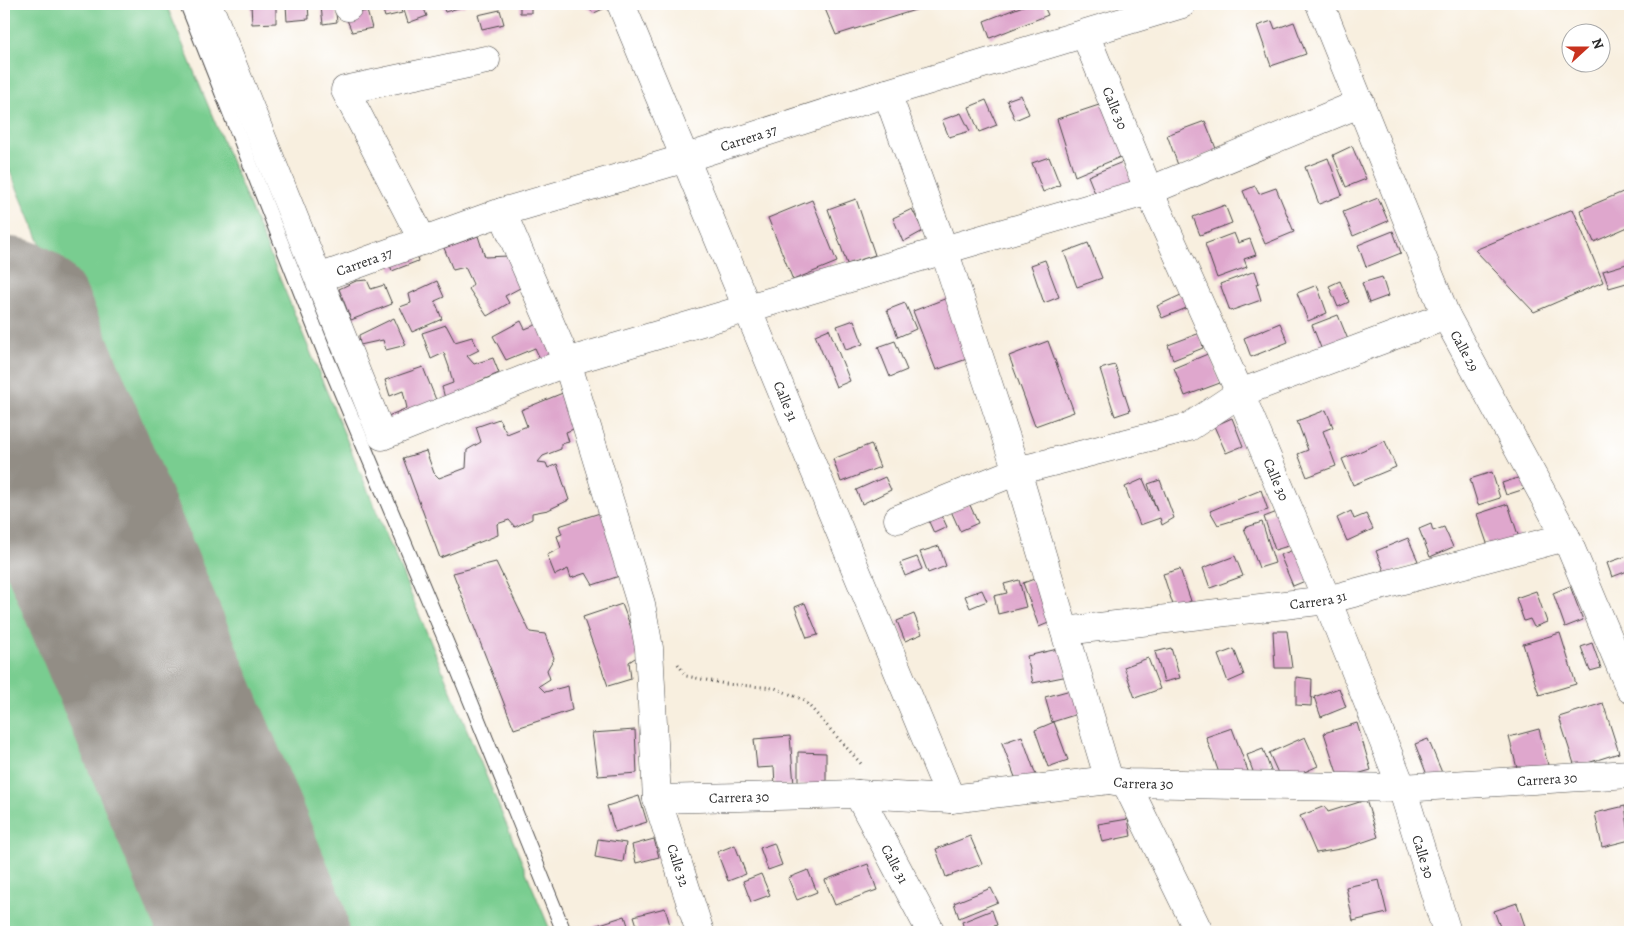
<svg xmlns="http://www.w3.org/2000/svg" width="1634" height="936" viewBox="0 0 1634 936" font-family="Alegreya,serif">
  <rect width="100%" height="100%" fill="#fff"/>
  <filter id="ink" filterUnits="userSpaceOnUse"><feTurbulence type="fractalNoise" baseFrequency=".02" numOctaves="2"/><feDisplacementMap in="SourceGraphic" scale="10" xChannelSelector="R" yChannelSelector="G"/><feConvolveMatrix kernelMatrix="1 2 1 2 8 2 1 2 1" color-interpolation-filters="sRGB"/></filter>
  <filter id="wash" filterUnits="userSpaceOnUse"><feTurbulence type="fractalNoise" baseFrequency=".0096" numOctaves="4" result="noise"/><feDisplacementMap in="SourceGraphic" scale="20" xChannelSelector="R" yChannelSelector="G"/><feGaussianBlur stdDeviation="1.12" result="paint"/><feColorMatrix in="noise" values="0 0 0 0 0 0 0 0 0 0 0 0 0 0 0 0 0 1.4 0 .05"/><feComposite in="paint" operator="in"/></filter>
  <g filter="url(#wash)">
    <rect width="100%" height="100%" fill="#f8efdf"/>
    <!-- green -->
    <path fill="#79cd90" stroke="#527c5e" d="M 4,4 L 166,4 L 551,932 L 328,932 L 4,157 Z
      M 4,480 L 193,932 L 4,932 Z"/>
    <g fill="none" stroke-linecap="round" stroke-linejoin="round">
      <!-- runway -->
      <path stroke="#928d85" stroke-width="185" d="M 4,329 L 256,932"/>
    </g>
    <g id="blocks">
      <!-- building -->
      <path fill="#dfa7cd" d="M 251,4 L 276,4 L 276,23 L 252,24 Z
        M 286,4 L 308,4 L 309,19 L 287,21 Z
        M 381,4 L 399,4 L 402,13 L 385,17 Z
        M 402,4 L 422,4 L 427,16 L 408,23 Z
        M 442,4 L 464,4 L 465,6 L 445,12 Z
        M 520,4 L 531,4 L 531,13 L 520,13 Z
        M 583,4 L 611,4 L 612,5 L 594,13 Z
        M 823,4 L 934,4 L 836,35 Z
        M 1028,4 L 1043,4 L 1048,15 L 990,38 L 984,21 Z
        M 335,5 L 337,22 L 323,24 L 321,7 Z
        M 500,10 L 504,24 L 482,29 L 478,15 Z
        M 367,11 L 372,28 L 352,32 L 345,15 Z
        M 1272,21 L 1275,29 L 1294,22 L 1306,54 L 1271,66 L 1257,26 Z
        M 1021,95 L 1029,114 L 1015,120 L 1007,100 Z
        M 986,100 L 997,125 L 979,132 L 969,107 Z
        M 1108,102 L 1125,155 L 1075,176 L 1057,119 Z
        M 961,113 L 970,131 L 949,137 L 942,120 Z
        M 1205,121 L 1217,151 L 1178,165 L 1167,135 Z
        M 1352,146 L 1366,179 L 1346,187 L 1333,155 Z
        M 1049,157 L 1060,185 L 1043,192 L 1032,163 Z
        M 1328,158 L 1342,195 L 1319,204 L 1305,167 Z
        M 1125,161 L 1135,188 L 1099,203 L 1088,176 Z
        M 1255,186 L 1259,194 L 1276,188 L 1294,232 L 1265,244 L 1243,191 Z
        M 1630,189 L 1630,226 L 1594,242 L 1580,210 Z
        M 1378,198 L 1388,221 L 1353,236 L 1343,212 Z
        M 856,199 L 875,255 L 847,264 L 828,209 Z
        M 812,200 L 837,262 L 793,280 L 768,218 Z
        M 1225,205 L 1232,223 L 1200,235 L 1193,217 Z
        M 912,209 L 923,231 L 903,242 L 893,218 Z
        M 1573,209 L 1603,282 L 1534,312 L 1475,250 Z
        M 1393,231 L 1401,253 L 1366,267 L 1358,245 Z
        M 1234,233 L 1238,243 L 1250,239 L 1256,255 L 1244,259 L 1247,267 L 1217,278 L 1205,244 Z
        M 478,236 L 485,257 L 508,256 L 520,288 L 505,296 L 509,303 L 487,316 L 469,289 L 473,284 L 465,267 L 453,270 L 444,248 Z
        M 1088,243 L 1102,278 L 1077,287 L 1064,252 Z
        M 415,247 L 418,261 L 392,271 L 388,258 Z
        M 1045,260 L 1059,297 L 1044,303 L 1031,265 Z
        M 1630,263 L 1630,282 L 1609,288 L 1603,271 Z
        M 1255,271 L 1259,283 L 1256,284 L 1261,300 L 1230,311 L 1220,284 Z
        M 1382,277 L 1388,296 L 1369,303 L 1362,283 Z
        M 367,280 L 371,289 L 384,285 L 392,304 L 351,320 L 339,289 L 356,281 Z
        M 437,281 L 444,297 L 435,301 L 442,319 L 412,332 L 400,307 L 411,303 L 409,294 Z
        M 1340,281 L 1349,302 L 1338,307 L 1329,286 Z
        M 1317,285 L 1327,313 L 1308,321 L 1297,293 Z
        M 1183,294 L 1189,307 L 1162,318 L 1157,306 Z
        M 955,295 L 978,355 L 936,370 L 913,311 Z
        M 905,303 L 916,329 L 898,337 L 887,310 Z
        M 1338,315 L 1351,347 L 1325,358 L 1312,325 Z
        M 394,318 L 406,345 L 386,350 L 383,340 L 360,345 L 359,335 Z
        M 854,320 L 863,344 L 846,350 L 837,326 Z
        M 521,321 L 525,329 L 540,323 L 557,363 L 544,367 L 535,348 L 506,360 L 493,336 Z
        M 1280,323 L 1288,342 L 1251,357 L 1244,338 Z
        M 446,325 L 455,342 L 472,337 L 479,350 L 467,356 L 474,364 L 493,358 L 499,373 L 478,382 L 481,391 L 447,406 L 442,387 L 453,383 L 449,367 L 444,353 L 431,359 L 422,333 Z
        M 829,329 L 850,381 L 836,387 L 815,335 Z
        M 1200,333 L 1203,348 L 1173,360 L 1168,345 Z
        M 895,341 L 907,370 L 890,377 L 878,347 Z
        M 1048,341 L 1074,412 L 1035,426 L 1009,356 Z
        M 1210,353 L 1220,383 L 1185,396 L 1174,368 Z
        M 1115,365 L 1130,411 L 1115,416 L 1100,369 Z
        M 423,367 L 440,410 L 393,428 L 388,416 L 407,408 L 403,391 L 390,396 L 385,380 Z
        M 570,390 L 581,426 L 566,432 L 569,442 L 561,444 L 561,449 L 543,456 L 538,462 L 546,463 L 548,468 L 557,464 L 569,500 L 548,510 L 532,513 L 532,519 L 515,527 L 509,520 L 497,524 L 498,535 L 440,558 L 403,458 L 426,451 L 434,473 L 439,478 L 466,468 L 467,450 L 481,442 L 476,427 L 499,419 L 507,434 L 527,426 L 521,410 Z
        M 1326,410 L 1333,427 L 1323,431 L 1336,466 L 1307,477 L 1298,454 L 1308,450 L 1297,421 Z
        M 1232,418 L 1243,446 L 1226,453 L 1214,426 Z
        M 1385,441 L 1396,467 L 1353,485 L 1342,459 Z
        M 871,444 L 880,467 L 841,482 L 833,459 Z
        M 1492,472 L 1500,498 L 1478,505 L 1470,479 Z
        M 1527,475 L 1531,487 L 1506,495 L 1502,483 Z
        M 885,477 L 891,490 L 862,504 L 856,490 Z
        M 1143,479 L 1157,511 L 1148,484 L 1160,480 L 1174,518 L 1162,525 L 1160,518 L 1140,525 L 1125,487 Z
        M 1261,490 L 1268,510 L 1218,525 L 1210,511 Z
        M 969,503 L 978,523 L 960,531 L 951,511 Z
        M 1508,504 L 1519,538 L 1489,549 L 1477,514 Z
        M 938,507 L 947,527 L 934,533 L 925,513 Z
        M 1285,509 L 1298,543 L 1275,550 L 1264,517 Z
        M 1351,511 L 1354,519 L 1366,514 L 1373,529 L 1347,541 L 1337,518 Z
        M 603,512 L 625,574 L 593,585 L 586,573 L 571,578 L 568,569 L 555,575 L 547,555 L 561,548 L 557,536 L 562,534 L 559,526 Z
        M 1262,522 L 1275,563 L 1259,568 L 1244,528 Z
        M 1431,524 L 1433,531 L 1444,527 L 1453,547 L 1430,557 L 1419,529 Z
        M 1408,538 L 1418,561 L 1386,575 L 1376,551 Z
        M 939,546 L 946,566 L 928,573 L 920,552 Z
        M 1296,549 L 1310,579 L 1293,586 L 1280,555 Z
        M 1630,555 L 1630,570 L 1612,577 L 1607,563 Z
        M 1235,556 L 1243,576 L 1210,588 L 1203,568 Z
        M 917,557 L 922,569 L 905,576 L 900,563 Z
        M 496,562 L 530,632 L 545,634 L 554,658 L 547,670 L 550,679 L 539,686 L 545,692 L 568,686 L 572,710 L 514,729 L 453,573 Z
        M 1180,569 L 1191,601 L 1174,608 L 1163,574 Z
        M 1040,577 L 1053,621 L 1039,627 L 1023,583 Z
        M 1019,580 L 1026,607 L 998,614 L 994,596 L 1007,593 L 1004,584 Z
        M 1570,586 L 1583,620 L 1565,627 L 1553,593 Z
        M 982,590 L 987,601 L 970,608 L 965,596 Z
        M 1536,591 L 1547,622 L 1534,627 L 1530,619 L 1524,621 L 1516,598 Z
        M 805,603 L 818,635 L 807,638 L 795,607 Z
        M 622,604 L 641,654 L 629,662 L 631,679 L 608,686 L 583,617 Z
        M 914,614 L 922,634 L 905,641 L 897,621 Z
        M 1273,631 L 1287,631 L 1292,668 L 1275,668 Z
        M 1560,633 L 1576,684 L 1539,695 L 1523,644 Z
        M 1592,643 L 1601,668 L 1590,671 L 1581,647 Z
        M 1062,648 L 1068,676 L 1033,683 L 1027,656 Z
        M 1171,648 L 1180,678 L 1164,682 L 1155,652 Z
        M 1234,649 L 1244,675 L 1228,682 L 1218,655 Z
        M 1148,658 L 1160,689 L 1135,698 L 1124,667 Z
        M 1296,677 L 1312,679 L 1311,706 L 1296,705 Z
        M 1078,688 L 1084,712 L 1052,722 L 1045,697 Z
        M 1339,688 L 1346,707 L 1321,717 L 1314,697 Z
        M 1603,703 L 1619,753 L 1575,767 L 1559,717 Z
        M 1054,722 L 1068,760 L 1048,767 L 1035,730 Z
        M 1357,723 L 1371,770 L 1339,779 L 1324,733 Z
        M 1232,728 L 1248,771 L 1222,781 L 1206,737 Z
        M 1539,729 L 1549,769 L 1519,776 L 1509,737 Z
        M 635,730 L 637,773 L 598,776 L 592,733 Z
        M 790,736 L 794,785 L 775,786 L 774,767 L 757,768 L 754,739 Z
        M 1022,736 L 1037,778 L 1018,785 L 1002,743 Z
        M 1305,737 L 1318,766 L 1282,782 L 1269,753 Z
        M 1428,739 L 1443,775 L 1429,780 L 1415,744 Z
        M 1263,749 L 1274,779 L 1258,785 L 1247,755 Z
        M 798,752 L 826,753 L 826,786 L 798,785 Z
        M 639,796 L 647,822 L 615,832 L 607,806 Z
        M 1366,800 L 1378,837 L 1346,848 L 1316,853 L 1300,816 L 1325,806 L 1328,812 Z
        M 1625,806 L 1630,840 L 1602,847 L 1595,813 Z
        M 1128,819 L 1131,836 L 1102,842 L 1098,824 Z
        M 970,836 L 982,864 L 946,877 L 936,849 Z
        M 598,839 L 626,843 L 623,862 L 595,857 Z
        M 654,839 L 659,857 L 636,863 L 632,845 Z
        M 774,843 L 782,865 L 768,870 L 760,848 Z
        M 735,845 L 746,874 L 728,881 L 717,852 Z
        M 868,864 L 877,890 L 835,905 L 825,880 Z
        M 808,870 L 817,892 L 797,900 L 788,878 Z
        M 761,874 L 770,895 L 751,902 L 743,881 Z
        M 1379,880 L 1387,913 L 1353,921 L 1346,887 Z
        M 991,888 L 998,902 L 959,918 L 954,903 Z
        M 1517,903 L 1527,932 L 1502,932 L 1494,911 Z
        M 665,908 L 670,925 L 639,932 L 634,916 Z
        M 992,910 L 997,925 L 977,932 L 965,932 L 962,922 Z
        M 625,916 L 630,932 L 597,932 L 594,926 Z"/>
    </g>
  </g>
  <g filter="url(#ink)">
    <use href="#blocks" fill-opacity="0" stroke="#4a4846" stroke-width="1"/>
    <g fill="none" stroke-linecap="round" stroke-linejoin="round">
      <!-- lane casing -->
      <g stroke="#4a4846" stroke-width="16">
        <path id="lane" d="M 187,4 L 328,361 L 458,670 L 564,932"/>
      </g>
      <!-- street casing -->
      <g stroke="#4a4846" stroke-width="29">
        <g id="street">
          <path d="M 208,4 L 382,436 L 567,362 L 944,250 L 1149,191 L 1361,103"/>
          <path d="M 348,4 L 348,7"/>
          <path id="s1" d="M 621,4 L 951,799"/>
          <path id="s2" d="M 1320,4 L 1446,316 L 1566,537 L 1630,689"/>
          <path id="s3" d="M 1085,34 L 1149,191 L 1240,393 L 1327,600 L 1402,788 L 1447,932"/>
          <path d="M 887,93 L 944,250 L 1017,471 L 1109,780"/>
          <path id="s4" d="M 502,212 L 567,362 L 641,604 L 649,648 L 657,799 L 700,932"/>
          <path d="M 423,241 L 345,90 L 486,60"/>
          <path id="s5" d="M 319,278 L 502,212 L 686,158 L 887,93 L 1182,4"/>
          <path d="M 898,519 L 1017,471 L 1189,427 L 1240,393 L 1446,316"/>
          <path id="s6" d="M 1065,631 L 1327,600 L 1566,537"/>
          <path d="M 1126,783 L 1199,932"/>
          <path id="s7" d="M 858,794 L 931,932"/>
          <path id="s8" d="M 657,799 L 858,794 L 951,799 L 1109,780 L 1126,783 L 1402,788 L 1630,774"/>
        </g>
      </g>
      <!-- path -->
      <path stroke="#4a4846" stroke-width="3" stroke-dasharray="1 4" stroke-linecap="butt" d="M 678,664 L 686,676 L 726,684 L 775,688 L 804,700 L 863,766"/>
      <!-- lane -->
      <use href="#lane" stroke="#fff" stroke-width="14"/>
      <!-- street -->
      <use href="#street" stroke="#fff" stroke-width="28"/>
    </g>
  </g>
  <g text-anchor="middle" stroke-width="4" stroke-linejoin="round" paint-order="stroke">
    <!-- street labels -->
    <g font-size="14" fill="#2b2b2b" stroke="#fff">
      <text dy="5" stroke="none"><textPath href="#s3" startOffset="80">Calle 30</textPath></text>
      <text dy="5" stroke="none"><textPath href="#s5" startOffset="452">Carrera 37</textPath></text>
      <text dy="5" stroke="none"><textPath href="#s5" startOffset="48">Carrera 37</textPath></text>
      <text dy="5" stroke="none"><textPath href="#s2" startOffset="376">Calle 29</textPath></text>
      <text dy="5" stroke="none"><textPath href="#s1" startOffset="430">Calle 31</textPath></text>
      <text dy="5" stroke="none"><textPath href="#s3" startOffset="485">Calle 30</textPath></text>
      <text dy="5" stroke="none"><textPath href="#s6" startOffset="255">Carrera 31</textPath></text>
      <text dy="5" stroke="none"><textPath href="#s8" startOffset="892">Carrera 30</textPath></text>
      <text dy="5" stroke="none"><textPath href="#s8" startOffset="488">Carrera 30</textPath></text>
      <text dy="5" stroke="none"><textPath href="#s8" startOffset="82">Carrera 30</textPath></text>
      <text dy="5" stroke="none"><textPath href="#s3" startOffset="890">Calle 30</textPath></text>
      <text dy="5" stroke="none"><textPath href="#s7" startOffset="79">Calle 31</textPath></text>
      <text dy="5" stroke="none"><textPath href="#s4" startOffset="682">Calle 32</textPath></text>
    </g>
  </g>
  <!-- margin -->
  <rect width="1634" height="936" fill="none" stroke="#fff" stroke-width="20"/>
  <!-- north arrow -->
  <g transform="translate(1586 48) rotate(69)"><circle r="24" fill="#ffffff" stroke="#aaaaaa"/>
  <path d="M0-4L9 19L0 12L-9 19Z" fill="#c8321e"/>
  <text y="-8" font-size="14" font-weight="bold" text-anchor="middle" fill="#2b2b2b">N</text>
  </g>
</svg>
